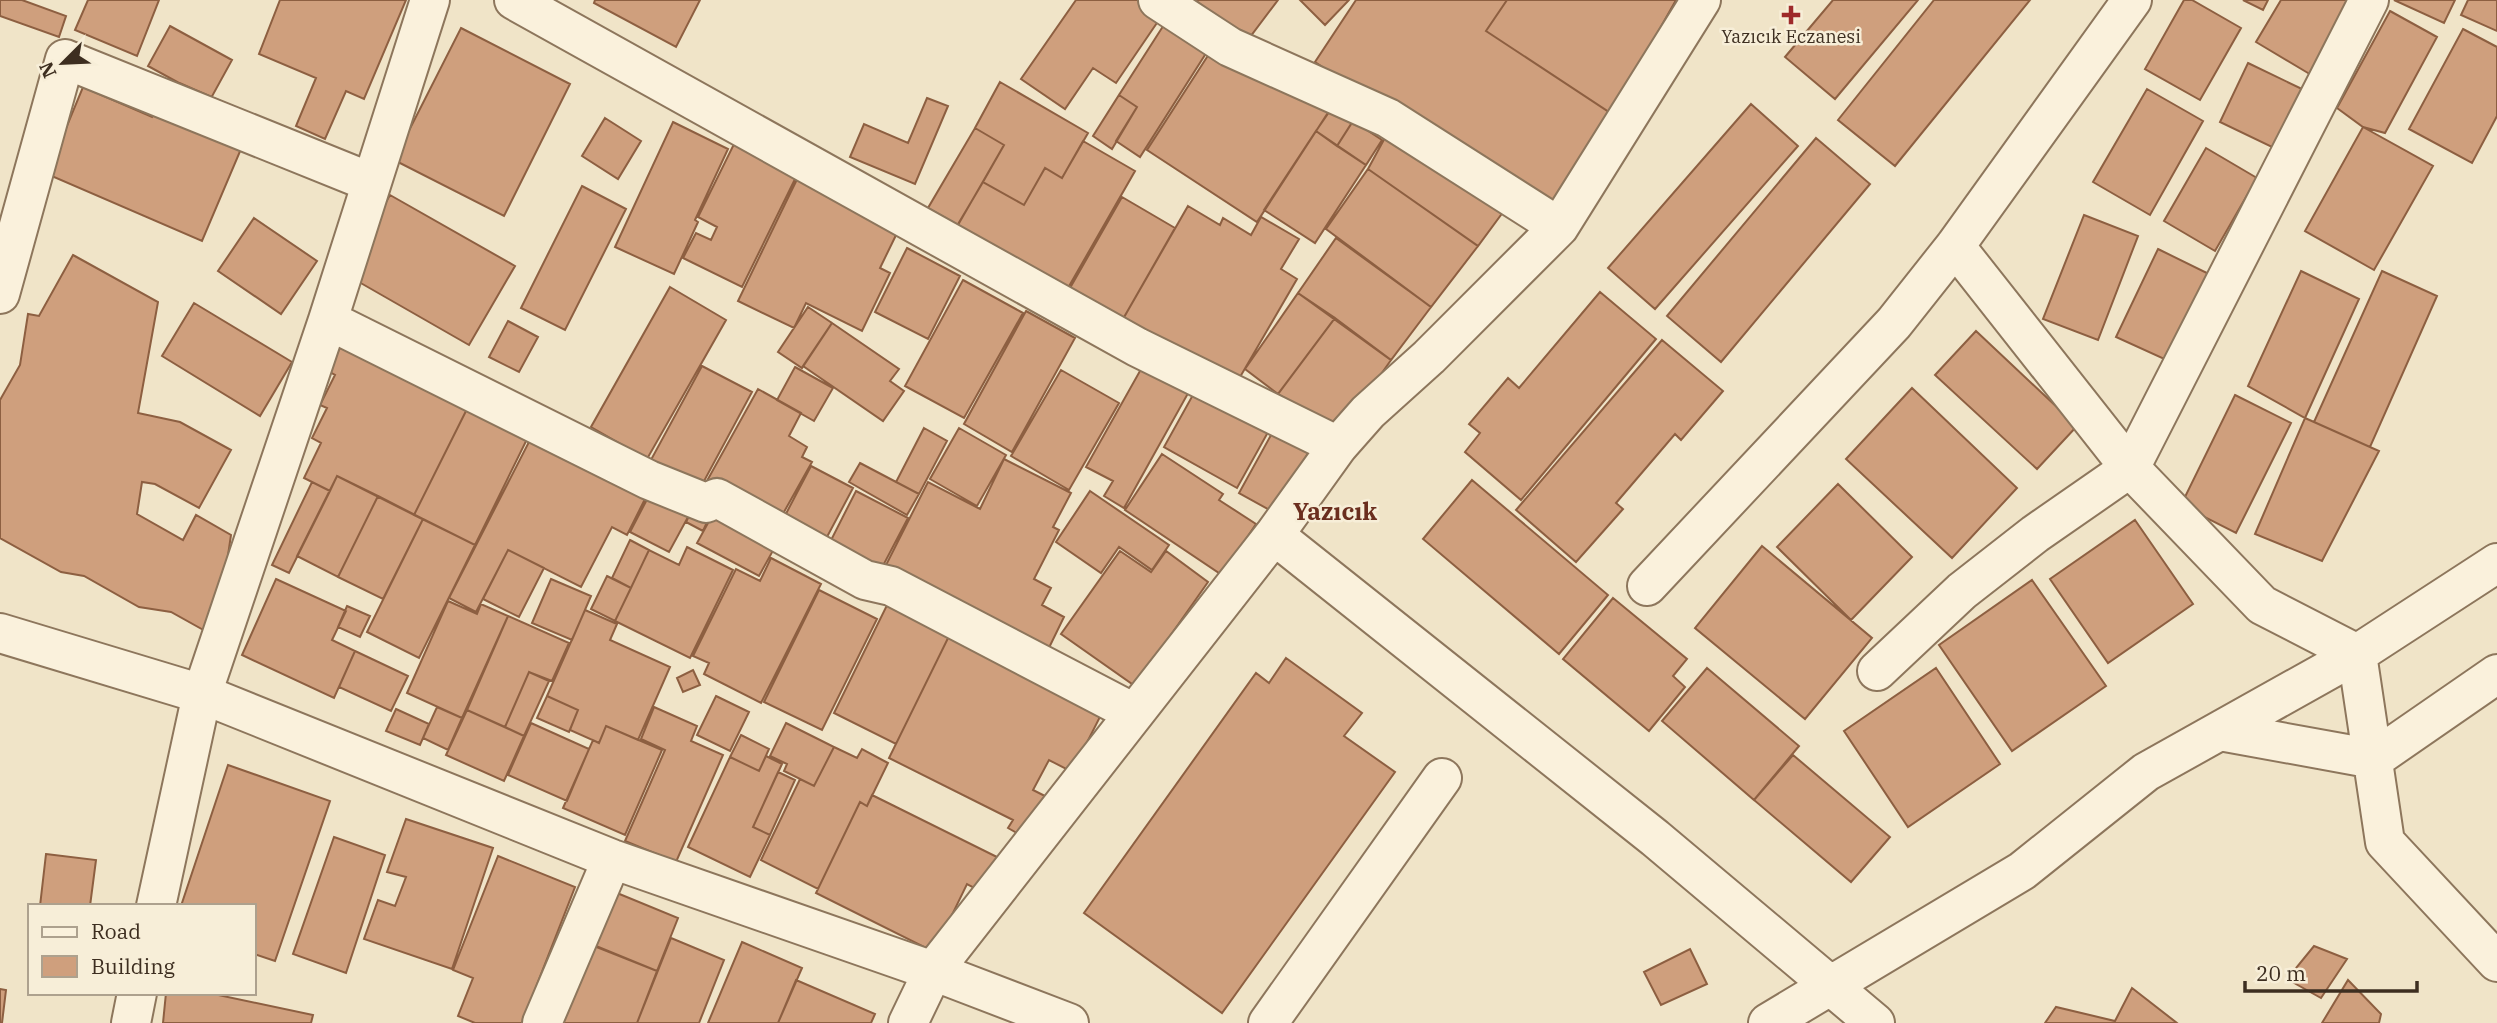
<svg xmlns="http://www.w3.org/2000/svg" width="2497" height="1023" viewBox="0 0 2497 1023" font-family="'IBM Plex Serif',serif">
  <rect width="100%" height="100%" fill="#f0e4c8"/>
  <!-- building -->
  <path fill="#cf9f7d" stroke="#8d5f41" stroke-width="2" d="M 0,0 L 22,0 L 66,16 L 59,37 L 0,16 Z
    M 88,0 L 159,0 L 137,56 L 75,30 Z
    M 280,0 L 406,0 L 364,99 L 346,91 L 325,139 L 296,126 L 316,78 L 259,54 Z
    M 595,0 L 700,0 L 676,47 L 594,3 Z
    M 1076,0 L 1143,0 L 1163,14 L 1116,83 L 1093,68 L 1065,109 L 1021,79 Z
    M 1195,0 L 1278,0 L 1247,41 Z
    M 1300,0 L 1349,0 L 1325,25 Z
    M 1356,0 L 1507,0 L 1486,31 L 1612,114 L 1545,214 L 1315,62 Z
    M 1507,0 L 1676,0 L 1612,114 L 1486,31 Z
    M 1833,0 L 1918,0 L 1835,99 L 1785,57 Z
    M 1934,0 L 2030,0 L 1895,166 L 1838,120 Z
    M 2184,0 L 2192,0 L 2241,28 L 2200,100 L 2145,69 Z
    M 2243,0 L 2268,0 L 2263,10 Z
    M 2281,0 L 2358,0 L 2313,76 L 2256,42 Z
    M 2394,0 L 2455,0 L 2444,23 Z
    M 2468,0 L 2497,0 L 2497,31 L 2461,15 Z
    M 2390,11 L 2437,37 L 2385,133 L 2363,127 L 2337,108 Z
    M 1167,20 L 1210,47 L 1140,157 L 1116,141 L 1137,107 L 1119,95 Z
    M 170,26 L 232,60 L 210,100 L 148,66 Z
    M 461,28 L 570,84 L 504,216 L 394,160 Z
    M 2463,29 L 2497,47 L 2497,116 L 2472,163 L 2409,129 Z
    M 1218,40 L 1331,108 L 1257,222 L 1147,150 Z
    M 2248,63 L 2302,89 L 2274,148 L 2220,122 Z
    M 168,78 L 255,116 L 202,241 L 47,174 L 83,87 L 152,117 Z
    M 1000,82 L 1088,133 L 1062,178 L 1045,168 L 1024,205 L 983,182 L 1004,145 L 975,128 Z
    M 2147,89 L 2203,121 L 2150,215 L 2093,182 Z
    M 1119,95 L 1137,107 L 1112,149 L 1093,136 Z
    M 927,98 L 948,106 L 915,184 L 850,157 L 864,124 L 908,143 Z
    M 1336,102 L 1353,121 L 1337,146 L 1316,131 Z
    M 1751,104 L 1798,146 L 1655,309 L 1608,268 Z
    M 605,118 L 641,141 L 618,179 L 582,156 Z
    M 1353,121 L 1382,140 L 1366,165 L 1337,146 Z
    M 673,122 L 728,149 L 695,220 L 698,222 L 674,274 L 615,247 Z
    M 1393,123 L 1509,204 L 1478,246 L 1368,169 Z
    M 2363,127 L 2433,166 L 2374,270 L 2305,231 Z
    M 975,128 L 1004,145 L 958,225 L 928,208 Z
    M 1316,131 L 1366,165 L 1315,243 L 1264,210 Z
    M 1816,138 L 1870,184 L 1721,362 L 1667,316 Z
    M 1083,141 L 1135,171 L 1064,295 L 954,231 L 983,182 L 1024,205 L 1045,168 L 1062,178 Z
    M 735,142 L 798,173 L 742,287 L 683,258 L 696,233 L 711,240 L 717,227 L 698,217 Z
    M 2206,148 L 2257,178 L 2215,251 L 2164,221 Z
    M 803,167 L 898,231 L 880,268 L 890,273 L 862,331 L 806,303 L 794,328 L 738,301 Z
    M 1368,169 L 1478,246 L 1431,307 L 1326,229 Z
    M 582,186 L 626,209 L 565,330 L 521,308 Z
    M 390,195 L 515,266 L 469,345 L 345,274 Z
    M 1122,197 L 1175,228 L 1123,319 L 1062,302 Z
    M 1188,206 L 1220,225 L 1223,218 L 1251,235 L 1261,217 L 1299,239 L 1281,269 L 1297,279 L 1236,384 L 1123,319 Z
    M 2084,215 L 2138,236 L 2098,340 L 2043,319 Z
    M 254,218 L 317,261 L 281,314 L 218,271 Z
    M 1336,238 L 1431,307 L 1391,360 L 1298,293 Z
    M 907,248 L 960,276 L 928,339 L 875,312 Z
    M 2158,249 L 2213,276 L 2173,363 L 2116,337 Z
    M 73,255 L 158,302 L 138,413 L 180,422 L 231,450 L 199,508 L 155,484 L 142,482 L 137,514 L 183,540 L 196,515 L 231,535 L 216,637 L 171,612 L 139,607 L 84,576 L 61,572 L 0,538 L 0,400 L 20,365 L 28,314 L 39,316 Z
    M 2301,271 L 2359,299 L 2305,418 L 2248,386 Z
    M 2382,271 L 2437,296 L 2370,447 L 2314,422 Z
    M 963,280 L 1023,313 L 964,418 L 905,386 Z
    M 670,287 L 726,320 L 647,459 L 591,427 Z
    M 1600,292 L 1656,339 L 1521,500 L 1465,452 L 1480,433 L 1469,424 L 1508,378 L 1519,388 Z
    M 1298,293 L 1335,318 L 1278,394 L 1245,369 Z
    M 194,303 L 292,362 L 260,416 L 162,356 Z
    M 808,307 L 832,323 L 802,368 L 778,352 Z
    M 1026,311 L 1075,338 L 1012,452 L 964,424 Z
    M 1335,318 L 1391,360 L 1341,431 L 1278,394 Z
    M 508,321 L 538,337 L 519,372 L 489,357 Z
    M 832,323 L 899,369 L 890,381 L 904,391 L 883,421 L 803,366 Z
    M 1976,331 L 2077,426 L 2037,469 L 1935,375 Z
    M 346,336 L 472,399 L 414,515 L 337,476 L 330,491 L 304,478 L 321,443 L 312,438 L 327,408 L 320,405 L 335,375 L 328,371 Z
    M 1662,340 L 1723,391 L 1681,440 L 1675,434 L 1616,503 L 1623,509 L 1576,562 L 1516,510 Z
    M 1145,362 L 1191,388 L 1124,508 L 1104,496 L 1113,481 L 1086,467 Z
    M 702,366 L 752,392 L 696,496 L 646,469 Z
    M 795,367 L 833,388 L 814,421 L 777,400 Z
    M 1061,370 L 1119,403 L 1069,490 L 1011,456 Z
    M 1199,384 L 1272,425 L 1237,488 L 1164,447 Z
    M 1912,388 L 2017,488 L 1952,558 L 1846,459 Z
    M 758,389 L 801,413 L 789,436 L 807,447 L 802,457 L 812,462 L 775,528 L 703,488 Z
    M 2235,395 L 2291,423 L 2236,533 L 2181,505 Z
    M 472,399 L 532,429 L 475,545 L 414,515 Z
    M 2305,418 L 2379,451 L 2322,561 L 2255,534 Z
    M 1276,426 L 1312,446 L 1275,513 L 1239,493 Z
    M 924,428 L 947,441 L 919,494 L 896,482 Z
    M 959,428 L 1006,455 L 977,506 L 930,479 Z
    M 532,436 L 647,495 L 627,535 L 612,527 L 581,587 L 508,550 L 476,612 L 449,598 Z
    M 1162,454 L 1223,494 L 1219,500 L 1256,524 L 1222,575 L 1125,510 Z
    M 1004,459 L 1071,493 L 1053,527 L 1059,530 L 1034,579 L 1051,588 L 1042,605 L 1064,617 L 1043,660 L 884,569 L 928,482 L 980,509 Z
    M 860,463 L 919,494 L 907,515 L 849,482 Z
    M 811,466 L 853,488 L 819,552 L 778,529 Z
    M 337,476 L 378,496 L 338,577 L 297,556 Z
    M 1472,480 L 1608,595 L 1559,654 L 1423,539 Z
    M 312,482 L 330,491 L 289,573 L 272,565 Z
    M 1838,484 L 1912,557 L 1851,620 L 1777,547 Z
    M 654,486 L 694,506 L 669,552 L 630,532 Z
    M 856,491 L 908,518 L 875,581 L 824,554 Z
    M 1090,491 L 1169,545 L 1152,570 L 1119,547 L 1101,573 L 1056,542 Z
    M 378,496 L 423,519 L 383,599 L 338,577 Z
    M 696,502 L 712,511 L 703,531 L 686,522 Z
    M 719,503 L 781,536 L 759,576 L 697,543 Z
    M 423,519 L 475,545 L 419,658 L 367,632 Z
    M 2135,520 L 2193,604 L 2108,663 L 2050,579 Z
    M 630,540 L 649,550 L 631,588 L 612,578 Z
    M 1762,546 L 1872,638 L 1805,719 L 1695,628 Z
    M 687,547 L 733,570 L 690,658 L 615,621 L 649,550 L 679,565 Z
    M 508,550 L 544,568 L 519,617 L 483,599 Z
    M 1120,551 L 1151,572 L 1166,551 L 1208,582 L 1135,686 L 1061,634 Z
    M 771,558 L 821,584 L 761,703 L 704,674 L 709,663 L 693,656 L 736,569 L 760,581 Z
    M 607,576 L 631,588 L 615,621 L 591,609 Z
    M 276,579 L 346,611 L 332,640 L 355,651 L 334,698 L 242,655 Z
    M 551,579 L 591,596 L 572,640 L 532,623 Z
    M 2032,580 L 2106,686 L 2012,751 L 1939,645 Z
    M 819,590 L 877,619 L 822,730 L 764,702 Z
    M 1613,598 L 1687,659 L 1673,676 L 1685,687 L 1649,731 L 1563,659 Z
    M 890,599 L 952,630 L 896,744 L 834,713 Z
    M 448,601 L 477,614 L 481,604 L 508,616 L 462,718 L 407,693 Z
    M 347,606 L 370,616 L 360,637 L 338,627 Z
    M 585,610 L 617,624 L 610,640 L 670,667 L 638,740 L 606,726 L 599,743 L 570,730 L 578,710 L 547,696 Z
    M 508,616 L 569,643 L 552,681 L 529,672 L 505,727 L 467,710 Z
    M 952,630 L 1105,707 L 1072,772 L 1049,760 L 1033,790 L 1045,796 L 1024,837 L 1008,828 L 1013,820 L 889,758 Z
    M 355,651 L 408,676 L 391,711 L 339,687 Z
    M 1286,658 L 1362,713 L 1344,736 L 1395,772 L 1222,1013 L 1084,913 L 1256,673 L 1269,683 Z
    M 1707,668 L 1799,746 L 1754,800 L 1662,721 Z
    M 1936,668 L 2000,764 L 1908,827 L 1844,731 Z
    M 693,670 L 700,685 L 683,692 L 677,678 Z
    M 529,672 L 549,681 L 524,736 L 505,727 Z
    M 547,696 L 578,710 L 569,732 L 537,718 Z
    M 716,696 L 749,712 L 730,751 L 697,735 Z
    M 437,707 L 462,718 L 448,750 L 423,738 Z
    M 654,707 L 697,726 L 691,741 L 723,755 L 676,862 L 625,841 L 665,750 L 641,739 Z
    M 396,709 L 429,724 L 420,745 L 386,731 Z
    M 467,710 L 524,736 L 504,781 L 446,755 Z
    M 531,723 L 589,749 L 567,801 L 508,775 Z
    M 786,723 L 834,747 L 814,786 L 784,771 L 787,764 L 770,756 Z
    M 606,726 L 662,750 L 625,835 L 563,808 L 593,740 L 599,743 Z
    M 741,735 L 769,749 L 759,771 L 730,757 Z
    M 834,747 L 857,758 L 862,749 L 888,763 L 867,806 L 860,802 L 818,889 L 761,860 L 800,779 L 814,786 Z
    M 1793,755 L 1890,837 L 1851,882 L 1754,800 Z
    M 766,756 L 782,764 L 753,827 L 770,835 L 750,877 L 688,847 L 730,757 L 759,771 Z
    M 228,765 L 330,801 L 275,961 L 254,954 L 254,906 L 181,906 Z
    M 778,772 L 795,780 L 770,835 L 753,827 Z
    M 872,795 L 997,857 L 980,891 L 967,884 L 934,952 L 816,893 L 860,802 L 867,806 Z
    M 406,819 L 493,848 L 452,969 L 364,939 L 378,900 L 395,906 L 406,877 L 387,872 Z
    M 334,837 L 385,855 L 346,973 L 293,954 Z
    M 46,854 L 96,860 L 90,906 L 40,906 Z
    M 498,856 L 575,887 L 522,1023 L 475,1023 L 458,1016 L 473,978 L 453,970 Z
    M 617,893 L 678,918 L 657,971 L 596,946 Z
    M 671,938 L 724,960 L 699,1023 L 637,1023 Z
    M 584,942 L 657,971 L 637,1023 L 552,1023 Z
    M 742,942 L 802,968 L 778,1023 L 708,1023 Z
    M 2314,946 L 2347,959 L 2321,998 L 2287,979 Z
    M 1690,949 L 1707,984 L 1661,1005 L 1644,972 Z
    M 796,980 L 875,1014 L 871,1023 L 778,1023 Z
    M 2348,980 L 2381,1014 L 2379,1023 L 2322,1023 Z
    M 2132,988 L 2177,1023 L 2045,1023 L 2056,1007 L 2115,1021 Z
    M 0,989 L 6,990 L 2,1023 L 0,1023 Z
    M 166,993 L 209,993 L 313,1015 L 311,1023 L 163,1023 Z"/>
  <g fill="none" stroke-linecap="round" stroke-linejoin="round">
    <!-- minor casing -->
    <g stroke="#8d765c" stroke-width="42">
      <path id="minor" d="M 514,0 L 1137,347 L 1338,446
        M 1158,0 L 1230,47 L 1388,118 L 1559,227
        M 1955,246 L 2130,468 L 2262,605 L 2357,654
        M 0,294 L 65,59 L 370,182
        M 328,320 L 649,480 L 706,503 L 717,498 L 865,580 L 891,586 L 1134,713
        M 1274,535 L 1655,838 L 1875,1023
        M 1647,586 L 1894,323 L 1955,246 L 2132,0
        M 0,633 L 202,694 L 612,859 L 933,971 L 1069,1023
        M 2357,654 L 2385,842 L 2497,962
        M 1877,671 L 1962,591 L 2035,534 L 2130,468 L 2369,0
        M 2220,731 L 2374,759 L 2497,674
        M 156,906 L 202,694 L 328,320 L 430,0
        M 131,1023 L 137,993
        M 542,1023 L 612,859
        M 908,1023 L 933,971 L 1274,535 L 1338,446 L 1368,412 L 1429,357 L 1559,227 L 1701,0
        M 1268,1023 L 1442,778
        M 1768,1023 L 2022,871 L 2146,772 L 2357,654 L 2497,563"/>
    </g>
    <!-- minor -->
    <use href="#minor" stroke="#faf1dc" stroke-width="38"/>
  </g>
  <!-- markers -->
  <path fill="#9e2a2b" stroke="#f7eed8" stroke-width="2.5" d="M1787.5 4.5h7v7h7v7h-7v7h-7v-7h-7v-7h7z"/>
  <g text-anchor="middle" stroke-width="5" stroke-linejoin="round" paint-order="stroke">
    <!-- poi labels -->
    <g font-size="18" fill="#3d2e20" stroke="#f7eed8">
      <text x="1791" y="43">Yazıcık Eczanesi</text>
    </g>
    <!-- district labels -->
    <g font-size="24" font-weight="bold" fill="#6b2e1e" stroke="#f7eed8">
      <text x="1335" y="520">Yazıcık</text>
    </g>
  </g>
  <!-- legend -->
  <rect x="28" y="904" width="228" height="91" fill="#f7eed8" stroke="#ada18e" stroke-width="2"/>
  <rect x="42" y="927" width="35" height="10" fill="#faf1dc" stroke="#ada18e" stroke-width="2"/>
  <text x="91" y="939" font-size="21" fill="#3d2e20">Road</text>
  <rect x="42" y="956" width="35" height="21" fill="#cf9f7d" stroke="#ada18e" stroke-width="2"/>
  <text x="91" y="974" font-size="21" fill="#3d2e20">Building</text>
  <!-- north arrow -->
  <g transform="translate(63 63) rotate(246)" stroke="#f7eed8" stroke-width="5" paint-order="stroke">
  <path d="M0-5L12 26L0 18L-12 26Z" fill="#3d2e20"/>
  <text y="-10" font-size="19" font-weight="bold" text-anchor="middle" fill="#3d2e20">N</text>
  </g>
  <!-- scale -->
  <path d="M2245 981v10h172v-10" fill="none" stroke="#3d2e20" stroke-width="3.5"/>
  <text x="2256" y="981" font-size="21" fill="#3d2e20" stroke="#f7eed8" stroke-width="5" paint-order="stroke">20 m</text>
</svg>
